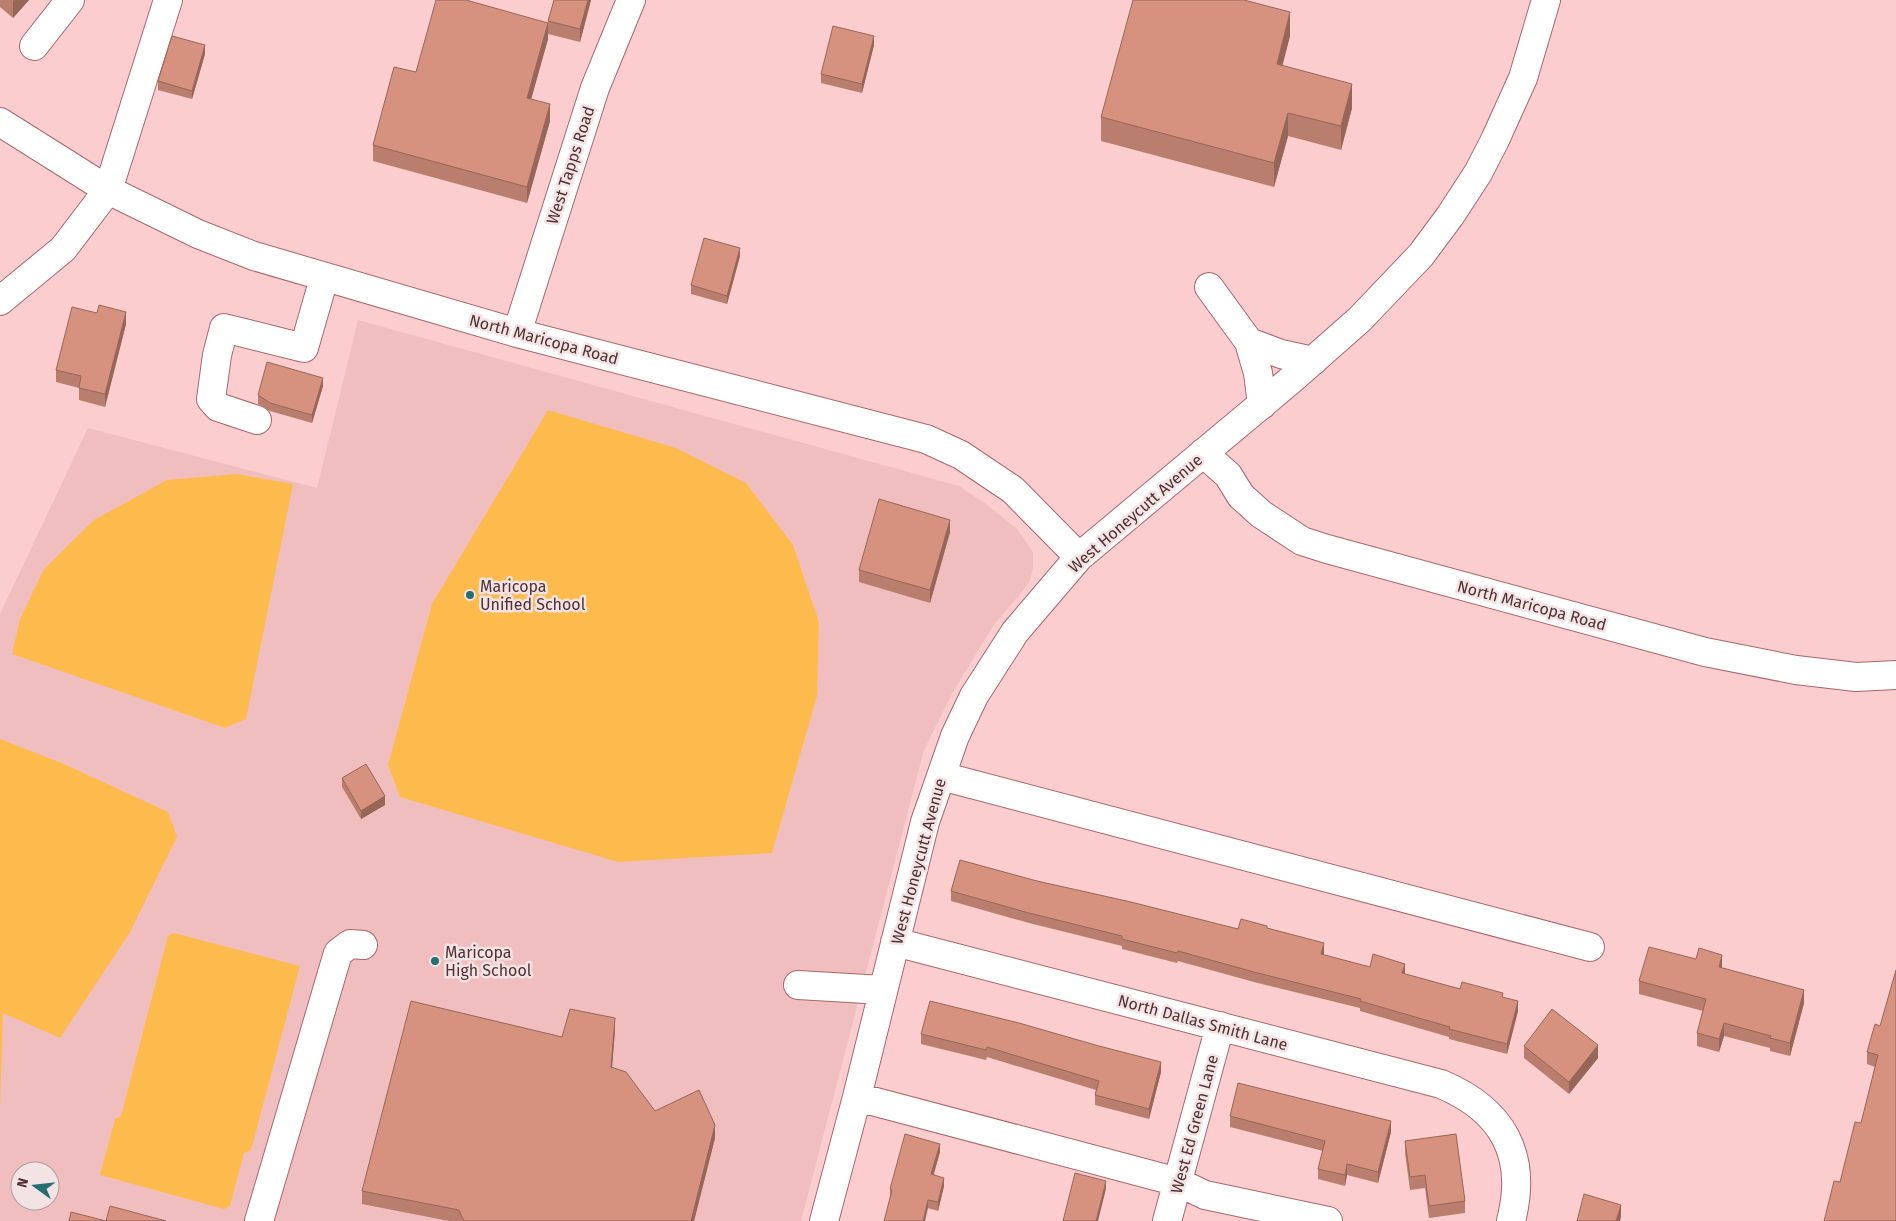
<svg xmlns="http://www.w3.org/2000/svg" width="1896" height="1221" viewBox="0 0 1896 1221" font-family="'Fira Sans',sans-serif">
  <rect width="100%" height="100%" fill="#fccdce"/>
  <!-- built -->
  <path fill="#f1bebf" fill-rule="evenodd" d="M 358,320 L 959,486 L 986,504 L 1017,529 L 1033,552 L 1033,568 L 1029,583 L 993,626 L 953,692 L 924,750 L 801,1221 L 0,1221 L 0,614 L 88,428 L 317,488 ZM 20,1171 L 50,1171 L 50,1201 L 20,1201 Z"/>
  <!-- green -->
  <path fill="#fdbb4d" d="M 548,410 L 676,448 L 746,483 L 793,545 L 819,622 L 817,696 L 772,853 L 618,862 L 400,797 L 388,765 L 432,604 Z
    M 237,474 L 293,484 L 246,719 L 225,728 L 12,654 L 20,619 L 44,569 L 94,520 L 167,480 Z
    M 0,739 L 64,764 L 168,812 L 177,837 L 129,934 L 60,1038 L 3,1013 L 0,1110 Z
    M 174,933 L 300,966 L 251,1150 L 244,1153 L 230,1206 L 224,1209 L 100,1175 L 115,1119 L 121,1116 L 168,936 Z"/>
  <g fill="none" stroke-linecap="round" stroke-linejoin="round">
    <!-- minor casing -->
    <g stroke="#aa6669" stroke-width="30">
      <path id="minor" d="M 34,46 L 70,0
        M 0,122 L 108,190 L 198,234 L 254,256 L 517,333 L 926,439 L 961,455 L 1013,490 L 1079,557
        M 1209,287 L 1249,342 L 1258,373 L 1262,405
        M 0,301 L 63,249 L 108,190 L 168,0
        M 517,333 L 595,88 L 631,0
        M 1249,342 L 1281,354 L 1313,361
        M 257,420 L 218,407 L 211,399 L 217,355 L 224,328 L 304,348 L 324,278
        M 1203,453 L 1228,475 L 1241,496 L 1261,514 L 1302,541 L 1327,549 L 1705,652 L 1796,670 L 1856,677 L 1896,675
        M 941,776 L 1590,947
        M 895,942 L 1441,1084 C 1503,1110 1528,1155 1511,1221
        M 798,985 L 883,990
        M 857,1097 L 1178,1182 L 1205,1195 L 1328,1221
        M 259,1221 L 338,953 L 350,944 L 363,945
        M 824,1221 L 857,1097 L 925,822 L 955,736 L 974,696 L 1015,632 L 1079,557 L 1292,379 L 1360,319 L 1421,255 L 1450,216 L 1478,173 L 1495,140 L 1523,78 L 1546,0
        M 1167,1221 L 1220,1026"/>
    </g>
    <!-- minor -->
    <use href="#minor" stroke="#fff" stroke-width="28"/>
  </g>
  <!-- wall -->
  <path fill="#b97e6d" d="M 0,0 L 29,0 L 13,18 L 0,7 Z
    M 554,0 L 591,0 L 580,42 L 548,34 L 548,21 Z
    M 1290,36 L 1282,65 L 1352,108 L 1341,150 L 1288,136 L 1274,187 L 1101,141 L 1101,117 Z
    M 548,39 L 531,99 L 550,121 L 527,203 L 373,161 L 373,145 L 416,72 Z
    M 874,45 L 862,93 L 821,83 L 821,74 Z
    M 205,54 L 192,99 L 158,90 L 158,81 Z
    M 740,256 L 727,304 L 691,294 L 691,285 Z
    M 97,313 L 126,324 L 105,407 L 79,400 L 79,388 L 56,382 L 56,370 Z
    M 323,386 L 312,423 L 270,411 L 258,404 L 258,395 Z
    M 950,532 L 930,603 L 859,582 L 859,570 Z
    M 342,778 L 385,805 L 361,819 L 342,787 Z
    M 1037,881 L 1238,929 L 1267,928 L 1324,953 L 1323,955 L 1370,967 L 1405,974 L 1460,989 L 1503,997 L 1518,1011 L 1507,1054 L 1449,1039 L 1449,1037 L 1360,1011 L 1360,1008 L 1254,982 L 1178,961 L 1177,963 L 1122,949 L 1122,946 L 1029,923 L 951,901 L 951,891 Z
    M 1696,959 L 1722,968 L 1804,1003 L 1790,1056 L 1770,1051 L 1770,1048 L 1724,1036 L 1719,1052 L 1697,1046 L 1697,1033 L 1703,1011 L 1639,994 L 1639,981 Z
    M 1880,1026 L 1896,1221 L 1840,1182 L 1861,1123 L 1875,1067 L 1867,1064 L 1867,1052 Z
    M 615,1030 L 612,1068 L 655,1111 L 715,1138 L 694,1221 L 449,1221 L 362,1204 L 362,1191 L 562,1037 Z
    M 921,1034 L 1161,1072 L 1149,1119 L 1095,1105 L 1095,1095 L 1096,1090 L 987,1057 L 986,1060 L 921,1044 Z
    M 1524,1046 L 1598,1058 L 1569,1094 L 1524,1058 Z
    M 1230,1116 L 1391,1132 L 1378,1183 L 1347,1175 L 1345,1186 L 1318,1179 L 1318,1169 L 1323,1151 L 1230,1127 Z
    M 1405,1141 L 1465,1201 L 1465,1213 L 1429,1218 L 1425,1188 L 1410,1190 L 1405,1153 Z
    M 940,1152 L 934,1174 L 944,1186 L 938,1211 L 890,1197 L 890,1189 Z"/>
  <!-- shaded-wall -->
  <path fill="#966659" d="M 14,0 L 29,0 L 13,18 L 13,2 Z
    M 588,0 L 591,0 L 580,42 L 580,29 Z
    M 1290,12 L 1290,36 L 1277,87 L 1277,64 Z
    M 548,23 L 548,39 L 527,114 L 527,98 Z
    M 874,36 L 874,45 L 862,93 L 862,84 Z
    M 205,45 L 205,54 L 192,99 L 192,91 Z
    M 1352,84 L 1352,108 L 1341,150 L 1341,126 Z
    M 550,104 L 550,121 L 527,203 L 527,187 Z
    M 1288,113 L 1288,136 L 1274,187 L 1274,163 Z
    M 740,248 L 740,256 L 727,304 L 727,296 Z
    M 126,312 L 126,324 L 105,407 L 105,394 Z
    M 323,378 L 323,386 L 312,423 L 312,415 Z
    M 950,520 L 950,532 L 930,603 L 930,590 Z
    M 385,796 L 385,805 L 361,819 L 361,811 Z
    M 1324,943 L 1324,953 L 1321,964 L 1321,954 Z
    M 1722,955 L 1722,968 L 1719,967 Z
    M 1405,964 L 1405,973 L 1402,983 L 1402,973 Z
    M 1804,990 L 1804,1003 L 1790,1056 L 1790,1043 Z
    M 1518,1001 L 1518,1011 L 1507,1054 L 1507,1044 Z
    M 615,1018 L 615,1030 L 611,1080 L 611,1067 Z
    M 1724,1023 L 1724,1036 L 1719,1052 L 1719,1039 Z
    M 1598,1045 L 1598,1058 L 1569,1094 L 1569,1082 Z
    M 1161,1062 L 1161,1072 L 1149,1119 L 1149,1109 Z
    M 1391,1121 L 1391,1132 L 1378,1183 L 1378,1172 Z
    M 715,1125 L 715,1138 L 694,1221 L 691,1221 Z
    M 940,1144 L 940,1152 L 931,1182 L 931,1174 Z
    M 1347,1164 L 1347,1175 L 1345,1186 L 1345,1175 Z
    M 944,1178 L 944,1186 L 938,1211 L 938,1202 Z
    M 1106,1181 L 1106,1189 L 1098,1221 L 1096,1221 Z
    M 928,1200 L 928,1208 L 925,1221 L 923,1221 Z
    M 1621,1205 L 1621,1217 L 1620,1221 L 1616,1221 Z"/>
  <!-- building -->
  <path fill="#d7927f" stroke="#966659" d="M 436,0 L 466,0 L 548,23 L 527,98 L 550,104 L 527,187 L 373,145 L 394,67 L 416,72 Z
    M 554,0 L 588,0 L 580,29 L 548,21 Z
    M 1133,0 L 1244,0 L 1290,12 L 1277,64 L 1352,84 L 1341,126 L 1288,113 L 1274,163 L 1101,117 Z
    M 833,26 L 874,36 L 862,84 L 821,74 Z
    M 172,36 L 205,45 L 192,91 L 158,81 Z
    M 704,238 L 740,248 L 727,296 L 691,285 Z
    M 99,305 L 126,312 L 105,394 L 79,388 L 81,376 L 56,370 L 72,307 L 97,313 Z
    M 267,362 L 323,378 L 312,415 L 270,403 L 258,395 Z
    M 879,499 L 950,520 L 930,590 L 859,570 Z
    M 366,764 L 385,796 L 361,811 L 342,778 Z
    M 960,860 L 1037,881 L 1131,902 L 1238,929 L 1241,919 L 1267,926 L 1267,928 L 1324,943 L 1321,954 L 1370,967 L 1373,954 L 1405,964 L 1402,973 L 1460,989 L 1462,982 L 1503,993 L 1502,997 L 1518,1001 L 1507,1044 L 1449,1029 L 1450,1027 L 1360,1001 L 1361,999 L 1254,972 L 1178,951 L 1177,953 L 1122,939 L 1122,936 L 1029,913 L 951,891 Z
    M 1649,947 L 1696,959 L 1699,948 L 1722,955 L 1719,967 L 1804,990 L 1790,1043 L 1770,1038 L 1771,1036 L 1724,1023 L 1719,1039 L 1697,1033 L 1706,999 L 1639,981 Z
    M 1896,970 L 1896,1221 L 1824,1221 L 1834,1181 L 1840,1182 L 1855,1122 L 1861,1123 L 1878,1055 L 1867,1052 L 1875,1024 L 1880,1026 Z
    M 411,1001 L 562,1037 L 570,1009 L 615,1018 L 611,1067 L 626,1072 L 655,1111 L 699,1090 L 715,1125 L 691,1221 L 464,1221 L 459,1210 L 362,1191 Z
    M 930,1001 L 1019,1023 L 1099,1046 L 1161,1062 L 1149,1109 L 1095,1095 L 1099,1081 L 987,1047 L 986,1050 L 921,1034 Z
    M 1552,1009 L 1598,1045 L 1569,1082 L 1524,1046 Z
    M 1238,1083 L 1391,1121 L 1378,1172 L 1347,1164 L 1345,1175 L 1318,1169 L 1325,1141 L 1230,1116 Z
    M 905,1134 L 940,1144 L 931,1174 L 944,1178 L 938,1202 L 928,1200 L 923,1221 L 884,1221 L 892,1190 L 890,1189 Z
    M 1456,1134 L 1465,1201 L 1429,1206 L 1425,1175 L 1410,1177 L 1405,1141 Z
    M 1075,1173 L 1106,1181 L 1096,1221 L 1063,1221 Z
    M 1584,1194 L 1621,1205 L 1616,1221 L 1577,1221 Z
    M 110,1206 L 166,1221 L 69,1221 L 71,1212 L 106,1221 Z"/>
  <!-- markers -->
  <g fill="#246f71" stroke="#f4e3e4" stroke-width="2">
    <circle cx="470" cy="595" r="5"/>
    <circle cx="435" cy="961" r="5"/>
  </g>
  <g text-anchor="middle" stroke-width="5" stroke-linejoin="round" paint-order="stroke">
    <!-- street labels -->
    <g font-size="16" fill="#4f3132" stroke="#f4e3e4">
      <text transform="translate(570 165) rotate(-72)" y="6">West Tapps Road</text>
      <text transform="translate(544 339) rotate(15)" y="6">North Maricopa Road</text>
      <text transform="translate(1135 513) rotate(-41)" y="6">West Honeycutt Avenue</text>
      <text transform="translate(1532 605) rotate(15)" y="6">North Maricopa Road</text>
      <text transform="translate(918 861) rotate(-75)" y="6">West Honeycutt Avenue</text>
      <text transform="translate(1203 1022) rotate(15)" y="6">North Dallas Smith Lane</text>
      <text transform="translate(1194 1124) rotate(-75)" y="6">West Ed Green Lane</text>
    </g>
    <!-- poi labels -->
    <g font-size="16" fill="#4f3132" stroke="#f4e3e4" text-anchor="start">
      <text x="480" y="592">Maricopa<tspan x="480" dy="18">Unified School</tspan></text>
      <text x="445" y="958">Maricopa<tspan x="445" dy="18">High School</tspan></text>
    </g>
  </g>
  <!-- north arrow -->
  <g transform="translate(35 1186) rotate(285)"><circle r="24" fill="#f4e3e4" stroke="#b29c9d"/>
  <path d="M0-4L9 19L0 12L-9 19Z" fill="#246f71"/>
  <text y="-8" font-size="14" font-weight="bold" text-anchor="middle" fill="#4f3132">N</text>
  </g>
</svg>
